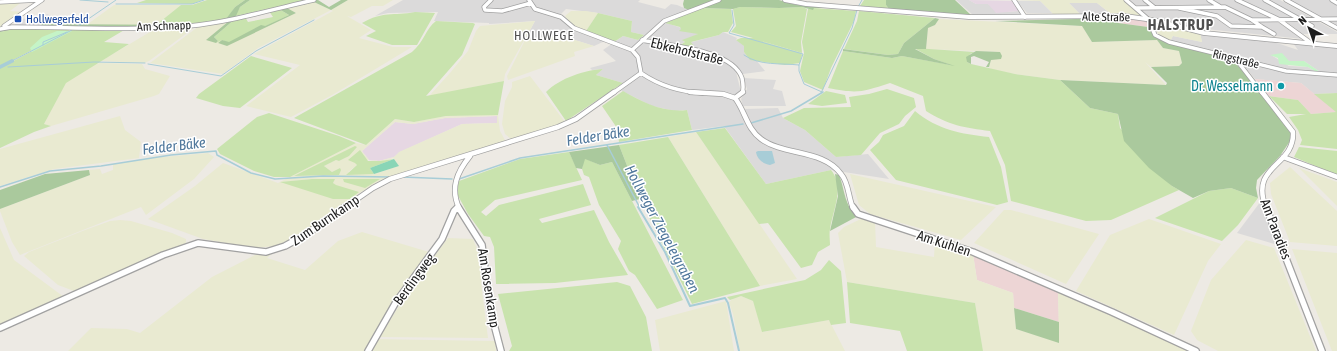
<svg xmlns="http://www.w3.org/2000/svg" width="1337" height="351" viewBox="0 0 1337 351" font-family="'Asap Condensed',sans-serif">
  <rect width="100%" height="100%" fill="#edeae4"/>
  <!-- residential -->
  <path fill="#dbdada" d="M 403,0 L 640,0 L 638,2 L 665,9 L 671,4 L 677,5 L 689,10 L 661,21 L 699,34 L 683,41 L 685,42 L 677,46 L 719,35 L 723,32 L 737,38 L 736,40 L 742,43 L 744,46 L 744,52 L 750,59 L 756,60 L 765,71 L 743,74 L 736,72 L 741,92 L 739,99 L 743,109 L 778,108 L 783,118 L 805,130 L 836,157 L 868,154 L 889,179 L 831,170 L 766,184 L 724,126 L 692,130 L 687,110 L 675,111 L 652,106 L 620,90 L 640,75 L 635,75 L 623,83 L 596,75 L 603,69 L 592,70 L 590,68 L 616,61 L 603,50 L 623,36 L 638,40 L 644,35 L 631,32 L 632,21 L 598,13 L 566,9 L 558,17 L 571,28 L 605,41 L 594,46 L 559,35 L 525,40 L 535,21 L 489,24 L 489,23 L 434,21 L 438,12 L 388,13 L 375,16 Z
    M 956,0 L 969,0 L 976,4 L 988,4 L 1008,12 L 1019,11 L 1023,16 L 974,16 Z
    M 1127,0 L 1280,0 L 1337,32 L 1337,34 L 1303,34 L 1281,18 L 1267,12 L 1263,12 L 1303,39 L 1186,27 L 1146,15 Z
    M 1289,0 L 1337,0 L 1337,27 Z
    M 1069,3 L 1097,3 L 1111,14 L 1081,15 Z
    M 47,14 L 52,16 L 38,27 L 14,26 L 19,19 L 42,18 Z
    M 1200,33 L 1271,41 L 1298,50 L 1293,43 L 1337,47 L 1337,74 L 1323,74 L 1304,61 L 1289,61 L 1271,55 L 1289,66 L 1308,67 L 1318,73 L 1277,69 L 1170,41 L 1173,36 L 1202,42 Z
    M 1241,62 L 1292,73 L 1337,76 L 1337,93 L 1314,94 L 1301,83 L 1255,79 Z
    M 744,78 L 776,80 L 773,89 L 782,91 L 786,106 L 743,106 L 741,99 L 747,89 Z
    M 1261,201 L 1274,233 L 1278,245 L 1237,233 Z"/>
  <!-- commercial -->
  <path fill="#edd5d5" d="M 1116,18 L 1147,20 L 1148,27 L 1118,23 Z
    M 1255,79 L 1301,83 L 1337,112 L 1311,114 L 1298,100 L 1269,96 Z
    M 973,254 L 1058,292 L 1059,322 L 1014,308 L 1013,293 L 977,280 Z"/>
  <!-- industrial -->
  <path fill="#e6d7e3" d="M 969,0 L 1014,1 L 1019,11 L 996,13 L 988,4 L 976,4 Z
    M 497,116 L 497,123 L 462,124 L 400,152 L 394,157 L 379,161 L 369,160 L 362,151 L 395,122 L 413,124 L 445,118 Z"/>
  <!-- farmland -->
  <path fill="#e9ead1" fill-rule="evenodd" d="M 348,0 L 393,0 L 383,6 L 372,6 L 351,17 L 347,16 L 371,30 L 359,38 L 393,47 L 412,47 L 334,94 L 291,117 L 246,106 L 300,65 L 254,54 L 333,11 L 331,10 L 258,48 L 223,74 L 150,63 L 199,26 L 230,20 L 207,40 L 209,40 L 296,13 L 286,9 L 314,2 L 331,10 Z
    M 1016,0 L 1124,0 L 1144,16 L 1111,14 L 1097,3 L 1069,3 L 1081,15 L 1054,15 L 1040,1 Z
    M 23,1 L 10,11 L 24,12 L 0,27 L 0,3 Z
    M 114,5 L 181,5 L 156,25 L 85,26 Z
    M 571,11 L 586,11 L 598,13 L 586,31 L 574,27 L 565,16 Z
    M 939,19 L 1082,26 L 1092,42 L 1157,40 L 1163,48 L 1179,51 L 1182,63 L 1179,66 L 1151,67 L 1145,62 L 1166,85 L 1060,80 L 1015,74 L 992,70 L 989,67 L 991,60 L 1000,52 L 926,49 L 928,28 L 935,25 Z
    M 535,21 L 505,74 L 504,81 L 429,96 L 450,73 L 468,51 L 476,31 L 480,26 Z
    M 1153,22 L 1200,33 L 1202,42 L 1173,36 L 1170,41 L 1158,34 Z
    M 195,27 L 149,61 L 144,63 L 101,61 L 155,29 Z
    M 559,35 L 594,46 L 574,52 L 575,56 L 508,80 L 507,76 L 525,40 Z
    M 100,63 L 142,64 L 145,69 L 170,76 L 159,94 L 154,96 L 51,126 L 44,124 L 66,82 L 95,64 Z
    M 530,76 L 565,122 L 512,140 L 505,134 L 502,124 L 505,101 L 512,87 L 512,82 Z
    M 475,115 L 498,115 L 500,131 L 506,142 L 387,179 L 361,192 L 316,227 L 276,246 L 254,248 L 203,239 L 148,219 L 195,186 L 223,163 L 278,183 L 356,143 L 366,145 L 395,119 L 414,122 L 446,116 ZM 497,116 L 497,123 L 462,124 L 399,152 L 394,157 L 379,161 L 369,160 L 362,151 L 395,122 L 413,124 L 445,118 ZM 357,147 L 345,158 L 339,161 L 336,160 L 324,166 L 332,172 L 340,168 L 339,175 L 295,176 ZM 353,157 L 380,162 L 393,158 L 399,166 L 374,174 L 348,172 L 357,165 L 356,163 L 349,160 ZM 312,179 L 334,180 L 333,183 L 336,186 L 358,193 L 282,182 Z
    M 120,116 L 125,130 L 141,142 L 139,158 L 54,169 L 0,186 L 0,149 Z
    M 696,132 L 735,188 L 797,279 L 760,286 L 668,137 Z
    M 208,153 L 214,157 L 194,179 L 146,215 L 141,207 L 20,255 L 12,242 L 0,211 L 0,209 L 90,175 L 89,170 L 100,169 L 102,174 L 113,170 L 113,164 L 163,157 Z
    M 1290,167 L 1337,211 L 1337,246 L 1290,242 L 1271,194 L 1270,183 Z
    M 1299,168 L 1337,182 L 1337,206 Z
    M 850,174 L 996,207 L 961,240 L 870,214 L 859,205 Z
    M 1004,210 L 1011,210 L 1099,234 L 1066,284 L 974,243 Z
    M 863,218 L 875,221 L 876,247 L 934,257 L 935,241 L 973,254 L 977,280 L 1013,293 L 1016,329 L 1059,342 L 1058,292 L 1191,351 L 983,351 L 975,303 L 847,282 L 838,233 L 844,227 Z
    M 1149,219 L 1221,244 L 1208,261 L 1174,335 L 1076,291 L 1110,235 Z
    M 120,220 L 131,221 L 172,233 L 186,239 L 186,243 L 74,291 L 58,285 L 24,256 L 29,252 L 85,230 L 110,221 Z
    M 0,228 L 14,260 L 64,297 L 0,327 Z
    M 362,232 L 429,252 L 394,299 L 372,339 L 495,341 L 496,351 L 68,351 L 91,328 L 127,329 L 140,333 L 212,277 L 259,253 L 274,252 L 267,258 L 305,270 L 338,241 Z
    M 448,238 L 473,239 L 479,254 L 482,291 L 488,338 L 380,337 L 405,296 Z
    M 1246,240 L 1274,248 L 1316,351 L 1218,351 L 1197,340 L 1191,331 L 1211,280 Z
    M 1292,249 L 1337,253 L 1337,351 L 1332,351 Z
    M 741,296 L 753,301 L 763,332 L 829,320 L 845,351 L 740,351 L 733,314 L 729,302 L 735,297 Z
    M 726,301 L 734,351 L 660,351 L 655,320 Z"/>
  <!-- grass -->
  <path fill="#c9e3ae" d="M 146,0 L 203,0 L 192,4 L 137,3 Z
    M 207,0 L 245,0 L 235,7 L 227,19 L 190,25 L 156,25 L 181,5 L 192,5 Z
    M 250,0 L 308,0 L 235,16 L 240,7 Z
    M 864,0 L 886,0 L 886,5 L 889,9 L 860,6 Z
    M 740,7 L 779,8 L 802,7 L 807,9 L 801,42 L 802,53 L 754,39 L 801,53 L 802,55 L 800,63 L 785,65 L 750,60 L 744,52 L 744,46 L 736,40 L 741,38 L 753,38 L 731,32 L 736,26 L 733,9 Z
    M 702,8 L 731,9 L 733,23 L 728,32 L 723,32 L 719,35 L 691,42 L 694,46 L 689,49 L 677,47 L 685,42 L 682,40 L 698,34 L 679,31 L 681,29 L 680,27 L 665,23 Z
    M 814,8 L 856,11 L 854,21 L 831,68 L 823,90 L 804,82 L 800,71 L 804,53 L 802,42 L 808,9 Z
    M 279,9 L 289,15 L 229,43 L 222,40 L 216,43 L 218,41 L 214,37 L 235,19 L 245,17 L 248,22 L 273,17 L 269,11 Z
    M 859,11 L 935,18 L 904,43 L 898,54 L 888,55 L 844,49 L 857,21 Z
    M 415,12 L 435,13 L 417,45 L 392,45 L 366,36 L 376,31 L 362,23 C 383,11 393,16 415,12 Z
    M 598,13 L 632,21 L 631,32 L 644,35 L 638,40 L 623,36 L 614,42 L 586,31 Z
    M 436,21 L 473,23 L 475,24 L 462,55 L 426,96 L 504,81 L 498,115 L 446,116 L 414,122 L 395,119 L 366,145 L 294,118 L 412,52 C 424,42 426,28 436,21 Z
    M 14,29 L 72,29 L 0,67 L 0,32 Z
    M 74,29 L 126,29 L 104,42 L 129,44 L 66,83 L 44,124 L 51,126 L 34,132 L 0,148 L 0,68 Z
    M 914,48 L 975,52 L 970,54 L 967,62 L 971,64 L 1015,74 L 1060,80 L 1090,108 L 1118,114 L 1120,128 L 1172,186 L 1179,190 L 1111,220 L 1086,221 L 1011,201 L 1005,165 L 990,131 C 965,128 948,125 926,111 L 923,96 L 890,83 C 862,92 858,94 828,88 L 843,51 L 892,58 L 902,56 L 951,65 L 934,59 Z
    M 251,56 L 292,68 L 240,108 L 223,106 L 196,98 L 199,94 Z
    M 603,69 L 596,75 L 623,83 L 566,121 L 546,92 C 560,78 585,70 603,69 Z
    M 887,89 L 914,98 L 916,107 L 905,116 L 899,124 L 880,133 L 861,155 L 836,157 L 805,130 L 783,118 L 804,108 L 851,107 L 849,97 L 869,94 Z
    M 623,91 C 643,102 663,113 687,110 L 692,130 L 619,142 L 617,128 L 602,106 Z
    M 826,91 L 845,95 L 847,103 L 822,106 L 808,104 Z
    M 1337,93 L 1337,149 L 1300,145 L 1302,140 L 1298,130 L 1289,117 L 1306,114 L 1287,114 L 1269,96 L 1298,100 L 1311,114 L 1336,112 L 1314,94 Z
    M 915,111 C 938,130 961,134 989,137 L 1001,167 L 1008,202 L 997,205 L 896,180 L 870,150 L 879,142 L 883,135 L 904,126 Z
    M 269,113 L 339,136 L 356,143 L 290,177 L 274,177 L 254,171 L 220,154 L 217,149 L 257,117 Z
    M 725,128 L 766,184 L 831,170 C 845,187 833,210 830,229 C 829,234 830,240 830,245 L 818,252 L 812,265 L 801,268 L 768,223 L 759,224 L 696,132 Z
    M 668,137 L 760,286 L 692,304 L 640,199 L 619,145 Z
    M 355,146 L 357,147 L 349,156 L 339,161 L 336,160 L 324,166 L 332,172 L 340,168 L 341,170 L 339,175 L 294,176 Z
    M 1299,147 L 1337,151 L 1337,175 L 1294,157 Z
    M 360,150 L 368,161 L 380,161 L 394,159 L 370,168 L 374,174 L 346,175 L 357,165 L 355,163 L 348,160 Z
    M 569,152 L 582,180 L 495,200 L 481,212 L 486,216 L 499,205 L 583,184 L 591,205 L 539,219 L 542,223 L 594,210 L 609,242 L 628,275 L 555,283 L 496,284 L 494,247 L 490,237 L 484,236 L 468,214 L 456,192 L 459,181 L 520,159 Z
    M 584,158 L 600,165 L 612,162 L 683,300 L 657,309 L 635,275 L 629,271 L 618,249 L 621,241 L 599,205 L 589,177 L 584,175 L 582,169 Z
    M 312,179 L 335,179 L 333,183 L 336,185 L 359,192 L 350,199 L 333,199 L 280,182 Z
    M 343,179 L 380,179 L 365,188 L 344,182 Z
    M 1231,188 L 1258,198 L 1238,225 L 1222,241 L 1155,218 L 1209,191 Z
    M 829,260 L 841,271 L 846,323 L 831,325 L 829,320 L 762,332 L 753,301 L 741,296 L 730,300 L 727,297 L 805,280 L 821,270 Z
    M 617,282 L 630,286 L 646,317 L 652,351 L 509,351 L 512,346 L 498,294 Z
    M 847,282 L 975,303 L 983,351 L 907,351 L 900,331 L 850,323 Z"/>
  <!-- forest -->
  <path fill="#aac99d" d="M 245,0 L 250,0 L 240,7 L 236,16 L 308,0 L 318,0 L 329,7 L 341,0 L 348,0 L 331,10 L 314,2 L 287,8 L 296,13 L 227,46 L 218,43 L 222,40 L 229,42 L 261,25 L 265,26 L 289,15 L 279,9 L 235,19 L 214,37 L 218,41 L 216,43 L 206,40 L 229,21 L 168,29 L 14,29 L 0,32 L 0,30 L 38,26 L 42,24 L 190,25 L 226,19 L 235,7 Z
    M 684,0 L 715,0 L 689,10 L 684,8 L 683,4 Z
    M 721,0 L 779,0 L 797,5 L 832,8 L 814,8 L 813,10 L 802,7 L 779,8 L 740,7 L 733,9 L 702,8 L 685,13 Z
    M 886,0 L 955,0 L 972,16 L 889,9 L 886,5 Z
    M 935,18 L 939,19 L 935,25 L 928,28 L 926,49 L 915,49 L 934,59 L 955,66 L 902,56 L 892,58 L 843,51 L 843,49 L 888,55 L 898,54 L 904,43 Z
    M 1116,18 L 1118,23 L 1148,27 L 1154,36 L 1170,44 L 1233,60 L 1279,113 L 1290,131 L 1290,141 L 1280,156 L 1257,180 L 1256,188 L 1258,198 L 1231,188 L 1209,191 L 1193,198 L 1172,186 L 1149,168 L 1124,141 L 1118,114 L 1090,108 L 1060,80 L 1166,85 L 1167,83 L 1151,67 L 1179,66 L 1182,63 L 1179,51 L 1163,48 L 1157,40 L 1092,42 L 1082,26 L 995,21 Z
    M 976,51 L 1000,52 L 1002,56 L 1001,59 L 991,60 L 989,67 L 986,67 L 989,62 L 974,56 L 971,57 L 971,64 L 967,62 L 966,57 Z
    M 619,145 L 640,199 L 632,201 L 612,162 L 600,165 L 585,159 L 582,169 L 576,168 L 569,152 Z
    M 89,170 L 90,175 L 0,209 L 0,190 L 45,174 Z
    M 835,174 L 839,175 C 845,189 844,207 858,216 L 830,231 L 838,196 Z
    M 1014,308 L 1059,322 L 1059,343 L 1016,329 Z"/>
  <!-- park -->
  <path fill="#c5f4c7" d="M 57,31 L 72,31 L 32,52 L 30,48 L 42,37 Z
    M 1282,53 L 1289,61 L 1304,61 L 1323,74 L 1318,73 L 1308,67 L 1279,64 L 1278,58 L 1270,55 Z"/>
  <!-- pitch -->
  <path fill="#89d5b6" d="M 394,159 L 399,166 L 374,174 L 370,168 Z"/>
  <!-- parking -->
  <path fill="#ddd" d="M 1017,1 L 1040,1 L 1052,13 L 1027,13 Z"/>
  <!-- water -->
  <path fill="#a8cdd7" d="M 758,151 L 772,151 L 775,163 L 770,165 C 763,164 757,159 756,152 Z"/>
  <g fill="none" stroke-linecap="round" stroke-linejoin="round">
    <!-- stream-far2 -->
    <path stroke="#a8cdd7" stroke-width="1" d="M 80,0 L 108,2
      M 116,4 L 192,4 L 204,0
      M 858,7 L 862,0
      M 732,10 L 734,25 L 729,33 L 803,54 L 799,65
      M 78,26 L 116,0
      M 43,45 L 43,42 L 67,32
      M 744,55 C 759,66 781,63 799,65 L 799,71 L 804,84 L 822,92
      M 12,61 L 72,30
      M 148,64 L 221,76 L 256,51 L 314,20
      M 8,67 L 94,62 L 145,63
      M 821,93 L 852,28 L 857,10"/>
    <!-- stream-far1 -->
    <path stroke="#a8cdd7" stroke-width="1.5" d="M 751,123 L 791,111 L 823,92
      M 607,145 L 640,208
      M 402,177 L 452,179
      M 459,179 L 520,158 L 743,124
      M 0,187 L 50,171 L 101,166 L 171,155 L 216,151 L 217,155 L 251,173 L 275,179 L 323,176 L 391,177"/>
    <!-- stream -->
    <path stroke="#a8cdd7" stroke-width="2" d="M 638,207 L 665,252 L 690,306 L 725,298 L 728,303 L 739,351"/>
    <!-- river -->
    <path fill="#a8cdd7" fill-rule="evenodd" d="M 12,59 L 14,60 L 14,62 L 0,69 L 0,65 Z"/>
    <!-- minor-far2 casing -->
    <g stroke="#a1a1a1" stroke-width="5">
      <path id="minor-far2" d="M 491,0 L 484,7 L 485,10 L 502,11 L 531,3
        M 529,0 L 535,9 L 561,17 L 574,28 L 632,50 L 638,57 L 641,73 C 660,86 680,92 703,93
        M 1014,0 L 1025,17
        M 1126,0 L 1148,19 L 1155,35 L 1169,42 L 1286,71 L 1337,75
        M 1145,0 L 1155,8
        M 1209,0 L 1219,6
        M 1237,0 L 1278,19 L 1311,43
        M 1265,0 L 1312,26
        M 1286,0 L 1337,28
        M 1332,0 L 1337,3
        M 0,2 L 38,0
        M 1136,8 L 1225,7 L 1252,20
        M 1179,8 L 1217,16 L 1231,26 L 1262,27 L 1252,20 L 1337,19
        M 4,26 L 42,0
        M 1262,27 L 1274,34
        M 0,29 L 12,27 C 71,27 130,31 189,26 C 231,22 273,9 314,0
        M 642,40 C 669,46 732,49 742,78 C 743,83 744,89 742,93
        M 632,50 L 664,21 L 719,0
        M 1239,60 L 1238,62 L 1262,93
        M 613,93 L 641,73"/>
    </g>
    <!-- minor-far1 casing -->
    <g stroke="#a1a1a1" stroke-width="6">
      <path id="minor-far1" d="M 690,92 L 723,94 L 735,98 L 743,92
        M 1262,92 L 1293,132 C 1295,167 1249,164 1266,208
        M 735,98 C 745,111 747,129 761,139 C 784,156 823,149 841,174 C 849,183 848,197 853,208
        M 1283,157 L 1337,177
        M 344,208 L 373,188 L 390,179 L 558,127 L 576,119 L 614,92
        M 457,208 L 458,207
        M 459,208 C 450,188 457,172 470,156"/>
    </g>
    <!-- minor casing -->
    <g stroke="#a1a1a1" stroke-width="8">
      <path id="minor" d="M 458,207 L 482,245 L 490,309 L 501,351
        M 853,207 L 858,214 L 973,252 L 1112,312 L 1196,351
        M 1266,207 L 1322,351
        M 0,328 L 163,255 L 198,243 L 266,252 L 285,246 L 305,235 L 345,207
        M 368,351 L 396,302 L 442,239 L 454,211 L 458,207"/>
    </g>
    <!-- tertiary casing -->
    <g stroke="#a1a1a1" stroke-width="5.5">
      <path id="tertiary" d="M 785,0 L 806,4 L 969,17 L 1125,16 L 1153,20 L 1204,33 L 1337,46"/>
    </g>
    <!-- minor-far2 -->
    <use href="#minor-far2" stroke="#fff" stroke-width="3.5"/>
    <!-- minor-far1 -->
    <use href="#minor-far1" stroke="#fff" stroke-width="4.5"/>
    <!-- minor -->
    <use href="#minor" stroke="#fff" stroke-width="5.5"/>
    <!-- tertiary -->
    <use href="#tertiary" stroke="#fff" stroke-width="4"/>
  </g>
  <!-- markers -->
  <rect fill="#1a4fb4" stroke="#fff" stroke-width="1.5" x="14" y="15" width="8" height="8" rx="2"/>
  <circle fill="#0f9aa8" stroke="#fff" stroke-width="1.5" cx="1281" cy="86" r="4"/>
  <g text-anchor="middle" stroke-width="3" stroke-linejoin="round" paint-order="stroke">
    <!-- far-street labels -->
    <g font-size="12" fill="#1d1d1d" stroke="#fff">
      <text transform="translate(1106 17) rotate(1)" y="4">Alte Straße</text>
      <text transform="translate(164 26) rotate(-2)" y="4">Am Schnapp</text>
      <text transform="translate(1236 59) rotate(14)" y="4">Ringstraße</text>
    </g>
    <!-- far-transit labels -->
    <g font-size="12" fill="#164399" stroke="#fff" text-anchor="start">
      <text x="26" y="23">Hollwegerfeld</text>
    </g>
    <!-- far-quarter labels -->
    <g font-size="13" letter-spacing="1" fill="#505050" stroke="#fff">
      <text x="544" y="40">HOLLWEGE</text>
    </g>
    <!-- street labels -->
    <g font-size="14" fill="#1d1d1d" stroke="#fff">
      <text transform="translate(687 51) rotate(14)" y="5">Ebkehofstraße</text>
      <text transform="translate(325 220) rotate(-34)" y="5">Zum Burnkamp</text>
      <text transform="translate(1276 229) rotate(69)" y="5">Am Paradies</text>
      <text transform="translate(944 243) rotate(18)" y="5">Am Kuhlen</text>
      <text transform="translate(414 279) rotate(-54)" y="5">Berdingweg</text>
      <text transform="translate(489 288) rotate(81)" y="5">Am Rosenkamp</text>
    </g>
    <!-- culture labels -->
    <g font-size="14" fill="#0d838f" stroke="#fff" text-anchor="end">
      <text x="1273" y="91">Dr. Wesselmann</text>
    </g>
    <!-- far-district labels -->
    <g font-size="15" font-weight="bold" letter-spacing="1" fill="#505050" stroke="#fff">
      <text x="1181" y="30">HALSTRUP</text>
    </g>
    <!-- water labels -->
    <g font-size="15" font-style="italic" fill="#50789c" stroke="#fff">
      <text transform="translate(598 136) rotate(-9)" y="5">Felder Bäke</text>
      <text transform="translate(174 146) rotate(-7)" y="5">Felder Bäke</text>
      <text transform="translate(662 229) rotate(62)" y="5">Hollweger Ziegeleigraben</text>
    </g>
  </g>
  <!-- north arrow -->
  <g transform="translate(1309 28) rotate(319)" stroke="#ffffff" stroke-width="3" paint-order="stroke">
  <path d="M0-3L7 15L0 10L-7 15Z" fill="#1d1d1d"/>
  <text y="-6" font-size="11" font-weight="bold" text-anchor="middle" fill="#1d1d1d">N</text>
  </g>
</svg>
